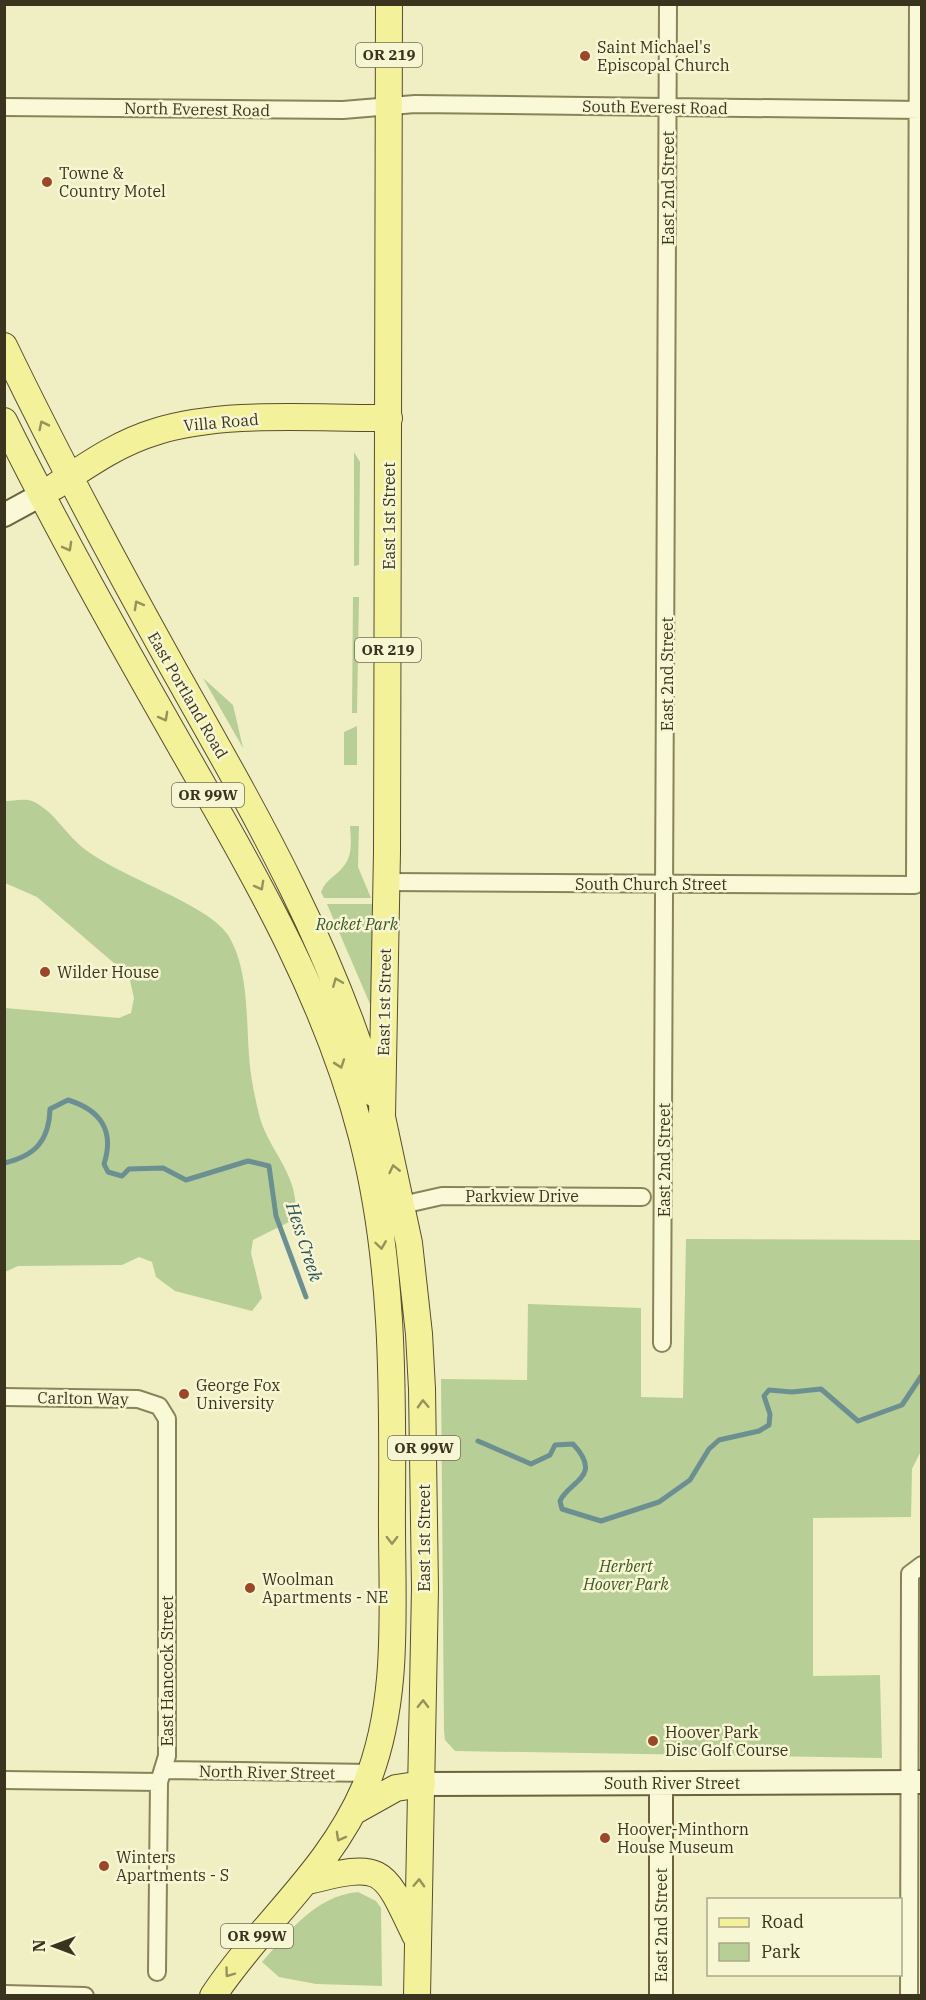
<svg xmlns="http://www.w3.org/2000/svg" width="926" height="2000" viewBox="0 0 926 2000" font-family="'IBM Plex Serif',serif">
  <rect width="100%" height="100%" fill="#efefc3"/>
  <!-- green -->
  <path fill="#b8ce97" d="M 354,452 L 360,462 L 359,565 L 354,566 Z
    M 353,597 L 359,597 L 357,713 L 352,713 Z
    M 203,678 L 233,705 L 243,748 Z
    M 357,726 L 357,765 L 344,765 L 344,732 Z
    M 5,801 C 12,801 25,798 32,801 C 53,810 65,833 82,847 C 118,877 207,903 228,935 C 249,969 246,1017 249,1055 C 250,1075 255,1098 260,1118 C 270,1153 301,1176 295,1219 L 253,1240 L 251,1253 L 262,1298 L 252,1311 L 175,1291 L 156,1277 L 152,1262 L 139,1257 L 122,1265 L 18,1266 L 5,1272 L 5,1008 L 119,1018 L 131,1013 L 134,998 L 129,976 L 37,897 L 5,883 Z
    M 350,826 L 359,826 L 358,867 L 371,898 L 324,898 L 321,892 C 326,879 335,877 343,867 C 353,856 351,840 350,826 Z
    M 327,904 L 378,904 L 372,1003 L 370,1004 Z
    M 686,1239 L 921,1240 L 922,1449 L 912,1469 L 911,1517 L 813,1518 L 813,1676 L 880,1675 L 882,1758 L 455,1751 L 445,1740 L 444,1731 L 441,1379 L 527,1380 L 528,1304 L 641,1308 L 641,1397 L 683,1398 Z
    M 358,1892 L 376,1901 L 381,1908 L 382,1986 L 316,1984 L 279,1977 L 262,1962 C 289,1932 315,1896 358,1892 Z"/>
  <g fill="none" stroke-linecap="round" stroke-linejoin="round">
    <!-- stream -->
    <path stroke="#6c9091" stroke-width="5" d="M 4,1163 C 35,1156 49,1141 50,1109 L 68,1100 C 100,1110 115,1130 104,1164 L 108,1172 L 122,1176 L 129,1169 L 163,1168 L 186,1180 L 248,1161 L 269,1166 L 276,1216 L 306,1297
      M 478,1441 L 531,1464 L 550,1455 L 555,1445 L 573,1444 C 604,1477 569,1481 560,1501 L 562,1509 L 601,1521 L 659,1502 L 690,1480 L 709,1449 L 719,1440 L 759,1431 L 769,1425 L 770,1414 L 764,1396 L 769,1390 L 792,1392 L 821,1389 L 858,1421 L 902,1405 L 922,1375"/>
    <!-- street casing -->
    <g stroke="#8a8259" stroke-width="20">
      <path id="street" d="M 4,107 L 343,110 L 415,104 L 922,110
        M 387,882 L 915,885 L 918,4
        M 402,1205 L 442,1196 L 642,1197
        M 662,1343 L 668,4
        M 4,1397 L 138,1399 L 159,1406 L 167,1419 L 167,1756 L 159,1782 L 157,1972
        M 163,1770 L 371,1773
        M 4,1780 L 159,1782
        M 4,1994 L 85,1996
        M 909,1996 L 910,1574 L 922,1565"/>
    </g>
    <!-- secondary casing -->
    <g stroke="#6c623d" stroke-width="26">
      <path id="secondary" d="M 4,515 L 41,495
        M 661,1783 L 661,1996
        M 422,1784 L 922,1782"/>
    </g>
    <!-- primary casing -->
    <g stroke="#584e2e" stroke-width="28">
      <path id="primary" d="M 389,4 L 387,852 L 382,1117 L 409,1243 L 419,1334 L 422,1389 L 425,1588 L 417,1996
        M 4,346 C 57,456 114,562 173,668 C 253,810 327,936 375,1094
        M 4,421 C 59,532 120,640 181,747 C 253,873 326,996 362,1137 C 393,1257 393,1383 392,1506 C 391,1599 402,1699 365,1787 C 329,1871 263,1921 213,1996
        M 54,487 C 86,466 118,443 155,432 C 224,410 316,419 389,418
        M 353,1812 L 396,1788 L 422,1784
        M 308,1881 C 383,1862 383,1867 415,1935"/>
    </g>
    <!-- street -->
    <use href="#street" stroke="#faf9d7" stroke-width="16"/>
    <!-- secondary -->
    <use href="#secondary" stroke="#faf9d7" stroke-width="22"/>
    <!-- primary -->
    <use href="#primary" stroke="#f3f19a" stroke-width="26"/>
  </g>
  <!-- one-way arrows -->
  <defs><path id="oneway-chevron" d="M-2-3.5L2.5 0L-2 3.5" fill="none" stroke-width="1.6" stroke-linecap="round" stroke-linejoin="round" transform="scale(1.5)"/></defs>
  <g stroke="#96925c">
    <use href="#oneway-chevron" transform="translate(43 425) rotate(-116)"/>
    <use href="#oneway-chevron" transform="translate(68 547) rotate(61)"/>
    <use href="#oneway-chevron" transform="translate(138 605) rotate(-119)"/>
    <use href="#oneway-chevron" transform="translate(164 717) rotate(61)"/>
    <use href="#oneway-chevron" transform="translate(260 886) rotate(61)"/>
    <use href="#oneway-chevron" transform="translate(337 982) rotate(-112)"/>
    <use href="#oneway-chevron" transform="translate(340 1064) rotate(71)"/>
    <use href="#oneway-chevron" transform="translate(394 1169) rotate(-103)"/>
    <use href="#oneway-chevron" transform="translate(381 1245) rotate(82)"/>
    <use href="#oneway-chevron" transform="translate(423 1404) rotate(-92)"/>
    <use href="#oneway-chevron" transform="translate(392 1540) rotate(90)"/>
    <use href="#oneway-chevron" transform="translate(423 1704) rotate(-89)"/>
    <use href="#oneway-chevron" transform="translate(340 1837) rotate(119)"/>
    <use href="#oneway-chevron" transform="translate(419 1883) rotate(-88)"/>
    <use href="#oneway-chevron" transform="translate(229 1973) rotate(126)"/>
  </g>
  <!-- markers -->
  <g fill="#9b4828" stroke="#f7f6d3" stroke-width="2">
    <circle cx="585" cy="56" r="6"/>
    <circle cx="47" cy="182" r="6"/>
    <circle cx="45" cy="972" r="6"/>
    <circle cx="184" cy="1394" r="6"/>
    <circle cx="250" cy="1588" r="6"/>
    <circle cx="653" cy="1741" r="6"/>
    <circle cx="605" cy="1838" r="6"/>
    <circle cx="104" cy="1866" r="6"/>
  </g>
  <g text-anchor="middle" stroke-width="5" stroke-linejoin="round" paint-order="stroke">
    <!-- shield labels -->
    <g fill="#f7f6d3" stroke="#736e54" stroke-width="1.5">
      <rect x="356" y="43" width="66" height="24" rx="4.5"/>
      <rect x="355" y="638" width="66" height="24" rx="4.5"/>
      <rect x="172" y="783" width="72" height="24" rx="4.5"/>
      <rect x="388" y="1436" width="72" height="24" rx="4.5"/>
      <rect x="221" y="1924" width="72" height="24" rx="4.5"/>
    </g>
    <g font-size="15" font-weight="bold" fill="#3a341e">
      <text x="389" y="60">OR 219</text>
      <text x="388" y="655">OR 219</text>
      <text x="208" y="800">OR 99W</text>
      <text x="424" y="1453">OR 99W</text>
      <text x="257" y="1941">OR 99W</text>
    </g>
    <!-- poi labels -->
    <g font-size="16" fill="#3a341e" stroke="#f7f6d3" text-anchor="start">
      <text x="597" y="53">Saint Michael's<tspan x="597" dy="18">Episcopal Church</tspan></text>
      <text x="59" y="179">Towne &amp;<tspan x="59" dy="18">Country Motel</tspan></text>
      <text x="57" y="978">Wilder House</text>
      <text x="196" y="1391">George Fox<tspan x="196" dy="18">University</tspan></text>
      <text x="262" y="1585">Woolman<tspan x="262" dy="18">Apartments - NE</tspan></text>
      <text x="665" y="1738">Hoover Park<tspan x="665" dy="18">Disc Golf Course</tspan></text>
      <text x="617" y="1835">Hoover-Minthorn<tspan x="617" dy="18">House Museum</tspan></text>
      <text x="116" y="1863">Winters<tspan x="116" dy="18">Apartments - S</tspan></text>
    </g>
    <!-- street labels -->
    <g font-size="16" fill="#3a341e" stroke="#f7f6d3">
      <text transform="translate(655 107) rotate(1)" y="6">South Everest Road</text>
      <text transform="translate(197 109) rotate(1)" y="6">North Everest Road</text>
      <text transform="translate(668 188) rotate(-90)" y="6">East 2nd Street</text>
      <text transform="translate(221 422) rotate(-5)" y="6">Villa Road</text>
      <text transform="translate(389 516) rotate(-90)" y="6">East 1st Street</text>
      <text transform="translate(667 674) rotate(-90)" y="6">East 2nd Street</text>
      <text transform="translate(188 695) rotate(60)" y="6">East Portland Road</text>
      <text x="651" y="890">South Church Street</text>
      <text transform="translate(384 1002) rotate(-89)" y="6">East 1st Street</text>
      <text transform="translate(664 1160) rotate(-90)" y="6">East 2nd Street</text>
      <text x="522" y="1202">Parkview Drive</text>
      <text transform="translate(83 1398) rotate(1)" y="6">Carlton Way</text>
      <text transform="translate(424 1538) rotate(-90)" y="6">East 1st Street</text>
      <text transform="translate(167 1671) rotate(-90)" y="6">East Hancock Street</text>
      <text transform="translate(267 1772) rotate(1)" y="6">North River Street</text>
      <text x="672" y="1789">South River Street</text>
      <text transform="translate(661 1925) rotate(-90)" y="6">East 2nd Street</text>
    </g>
    <!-- park labels -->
    <g font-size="16" font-style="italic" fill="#3b5724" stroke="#f7f6d3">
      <text x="357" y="930">Rocket Park</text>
      <text x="626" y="1572">Herbert<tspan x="626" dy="18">Hoover Park</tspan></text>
    </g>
    <!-- water labels -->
    <g font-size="18" font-style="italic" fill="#2d505a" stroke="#f7f6d3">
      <text transform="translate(304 1242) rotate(72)" y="6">Hess Creek</text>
    </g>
  </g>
  <!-- border -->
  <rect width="926" height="2000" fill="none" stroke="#3a341e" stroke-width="12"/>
  <!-- legend -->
  <rect x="707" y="1898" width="195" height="78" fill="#f7f6d3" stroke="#aba88b" stroke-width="1.5"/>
  <rect x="719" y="1918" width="30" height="9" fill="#f3f19a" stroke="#aba88b" stroke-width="1.5"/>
  <text x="761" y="1928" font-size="18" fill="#3a341e">Road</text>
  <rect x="719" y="1943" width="30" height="18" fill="#b8ce97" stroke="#aba88b" stroke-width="1.5"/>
  <text x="761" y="1958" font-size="18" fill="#3a341e">Park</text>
  <!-- north arrow -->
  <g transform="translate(54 1946) rotate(270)" stroke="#f7f6d3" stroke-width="4.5" paint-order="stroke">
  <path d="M0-4.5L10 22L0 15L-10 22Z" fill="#3a341e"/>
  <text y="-9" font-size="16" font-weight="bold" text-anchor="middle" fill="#3a341e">N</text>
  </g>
</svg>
